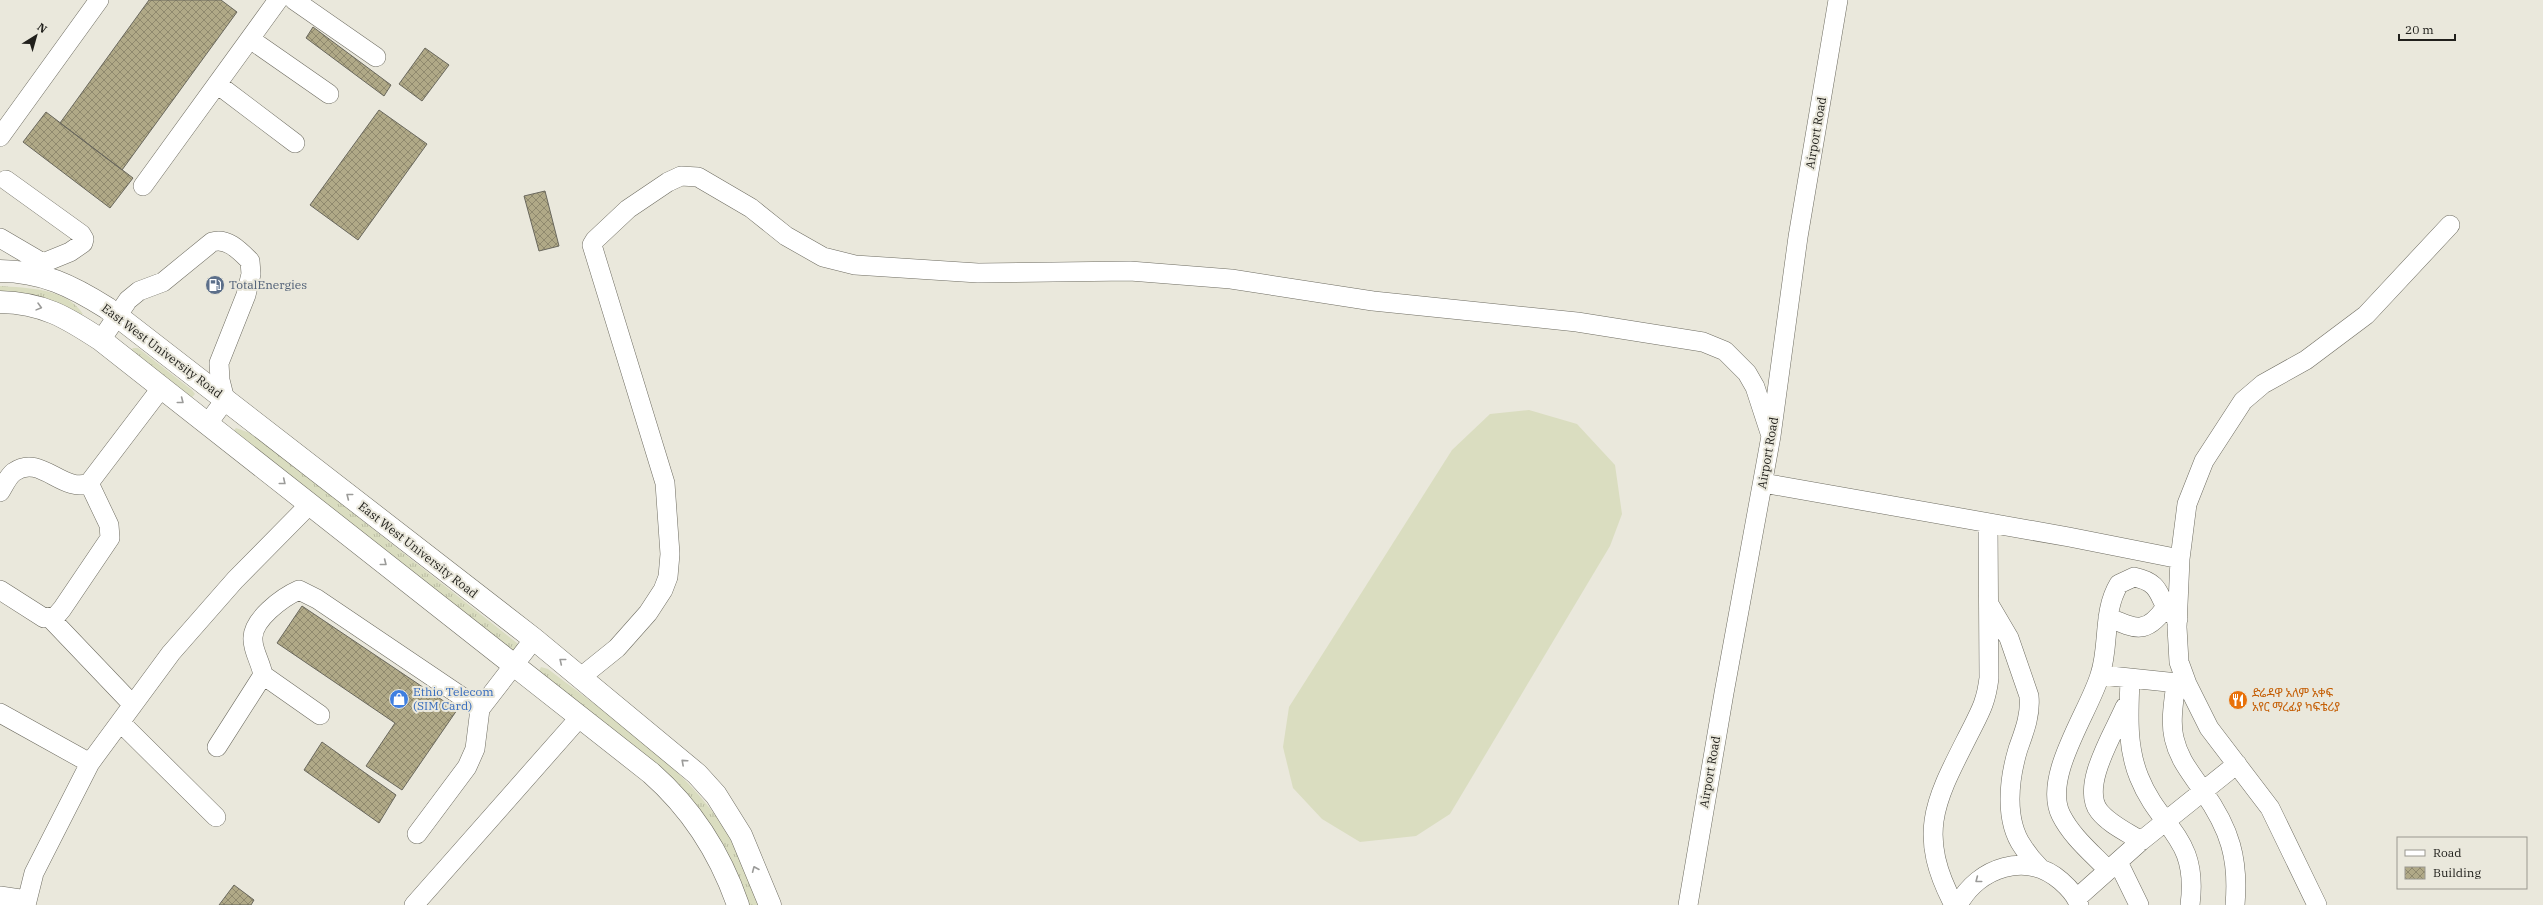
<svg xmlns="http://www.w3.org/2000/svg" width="2543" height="905" viewBox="0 0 2543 905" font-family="'IBM Plex Serif','Noto Sans Ethiopic',serif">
  <defs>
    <pattern id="grass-tufts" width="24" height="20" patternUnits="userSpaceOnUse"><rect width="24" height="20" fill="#daddc0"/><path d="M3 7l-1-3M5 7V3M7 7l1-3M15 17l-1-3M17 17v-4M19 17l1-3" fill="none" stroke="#bbbda4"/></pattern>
    <pattern id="building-cross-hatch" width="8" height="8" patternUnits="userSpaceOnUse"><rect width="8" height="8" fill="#b0a987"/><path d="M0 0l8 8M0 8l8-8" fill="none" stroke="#8f896e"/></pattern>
  </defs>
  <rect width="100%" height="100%" fill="#eae8dc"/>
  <!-- grass -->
  <path fill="url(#grass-tufts)" d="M 0,286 C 27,288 67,288 83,314 L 78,316 L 0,297 Z
    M 133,348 L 138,348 L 192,390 L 195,394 L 189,400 L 131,350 Z
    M 236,428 L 253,434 L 517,643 L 520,648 L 516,653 L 231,434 Z
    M 541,667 L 548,669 C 618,723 703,777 742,859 C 748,874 753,890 759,905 L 745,905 L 720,845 L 539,671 Z"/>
  <!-- garden -->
  <path fill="#daddc0" d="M 1529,410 L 1577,424 L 1615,465 L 1622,514 L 1610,546 L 1450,814 L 1416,836 L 1360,842 L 1322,819 L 1293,788 L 1283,747 L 1289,707 L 1452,450 L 1490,414 Z"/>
  <!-- building -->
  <path fill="url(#building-cross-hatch)" stroke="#6a685d" d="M 149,0 L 221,0 L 237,12 L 122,170 L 60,123 Z
    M 313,27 L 391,85 L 384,96 L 306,38 Z
    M 425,48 L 449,65 L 422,101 L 399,84 Z
    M 379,110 L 427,144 L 358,240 L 310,205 Z
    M 46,112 L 133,178 L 110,208 L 23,142 Z
    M 545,191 L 559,246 L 539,251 L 524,196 Z
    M 302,606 L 457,710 L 402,790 L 366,766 L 395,723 L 277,643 Z
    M 322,742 L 396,795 L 379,823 L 304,770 Z
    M 234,885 L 254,900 L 251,905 L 219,905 Z"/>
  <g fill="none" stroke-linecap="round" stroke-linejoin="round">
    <!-- minor casing -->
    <g stroke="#6e6c61" stroke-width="20">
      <path id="minor" d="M 294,0 L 376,57
        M 250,39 L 329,94
        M 217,84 L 295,143
        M 0,137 L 99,0
        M 6,180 L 81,234 L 84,239 L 83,243 L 70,252 L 21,272
        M 143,186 L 278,0
        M 0,238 L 41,262
        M 101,340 L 128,300 L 139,291 L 163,282 L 212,242 C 227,237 240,251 250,261 L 251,274 L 246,295 L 219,363 L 220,380 L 225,400 L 208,423
        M 1763,483 L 2069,537 L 2180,559
        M 0,492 C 4,486 8,476 14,472 C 40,453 63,494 89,483 L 162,387
        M 0,590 L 44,618 L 56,616 L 62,609 L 110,538 L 109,525 L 89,483
        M 1989,604 L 2009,638 L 2029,696 C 2031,715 2024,732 2018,749 C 2009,779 2004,820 2023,847 C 2028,855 2034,862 2040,868
        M 2108,617 C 2135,629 2146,635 2165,608
        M 50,618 L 133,705
        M 263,675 L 320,715
        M 2101,675 L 2187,684
        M 581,677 L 617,648 L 648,613 L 663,590 L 668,577 L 670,554 L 665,483 L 592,245 L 595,240 L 628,209 L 668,182 L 681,176 L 698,177 L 751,208 L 786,236 L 823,257 L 855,265 L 978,273 L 1130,271 L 1231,279 L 1373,301 L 1577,322 L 1703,342 L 1725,351 L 1747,373 L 1755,387 L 1771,436
        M 2130,678 C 2129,712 2126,745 2139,777 C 2160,830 2199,836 2190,905
        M 2176,683 C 2174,700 2170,721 2174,738 C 2179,760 2191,773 2203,791 C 2230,829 2239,859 2235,905
        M 2125,707 C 2114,733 2080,786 2099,811 C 2109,824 2127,832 2141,841
        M 0,713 L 90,763
        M 120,722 L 216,817
        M 217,747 L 263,675 C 261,663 253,651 253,640 C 251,620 283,597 299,590 L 317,599 L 480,709
        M 417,834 L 467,767 L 475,749 L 480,709 L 534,639
        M 2118,862 L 2139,905
        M 2108,870 C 2092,853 2072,837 2061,815 C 2042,777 2089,712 2100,675 C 2110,645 2102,612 2119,584 L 2134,577 C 2168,584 2154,603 2178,619
        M 0,896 L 27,900
        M 2077,898 L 2141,841 L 2237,764
        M 26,905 L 34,873 L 90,763 L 171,653 L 235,580 L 310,504
        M 414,905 L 580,717
        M 1688,905 L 1724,693 L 1771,436 L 1798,237 L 1838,0
        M 1954,905 C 1916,833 1935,801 1969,734 C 1980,712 1986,703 1989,678 L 1988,523
        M 1958,905 C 1978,867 2027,851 2061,881 C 2069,888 2076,895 2079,905
        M 2317,905 L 2270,808 L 2209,728 L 2187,684 L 2179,662 L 2177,627 L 2180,559 L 2187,504 L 2204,461 L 2243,401 L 2263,384 L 2306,360 L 2366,315 L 2450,225"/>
    </g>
    <!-- major casing -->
    <g stroke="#6e6c61" stroke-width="23">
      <path id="major" d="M 0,271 C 42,271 72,286 107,308 L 534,639 L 697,774 L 716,795 L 741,835 L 770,905
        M 0,302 C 43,303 66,317 101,340 L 651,773 C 693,810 720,853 738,905"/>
    </g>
    <!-- minor -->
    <use href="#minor" stroke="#fff" stroke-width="19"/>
    <!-- major -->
    <use href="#major" stroke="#fff" stroke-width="22"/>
  </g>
  <!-- one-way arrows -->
  <defs><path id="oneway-chevron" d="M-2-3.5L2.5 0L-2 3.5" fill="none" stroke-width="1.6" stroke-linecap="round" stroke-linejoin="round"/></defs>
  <g stroke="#9b9b99">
    <use href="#oneway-chevron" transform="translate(39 307) rotate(15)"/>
    <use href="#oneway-chevron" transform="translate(181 401) rotate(38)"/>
    <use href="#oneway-chevron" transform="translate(283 482) rotate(39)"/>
    <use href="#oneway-chevron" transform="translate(349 496) rotate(-142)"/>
    <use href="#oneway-chevron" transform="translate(384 563) rotate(38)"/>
    <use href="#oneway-chevron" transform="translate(562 661) rotate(-141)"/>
    <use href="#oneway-chevron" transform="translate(684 762) rotate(-138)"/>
    <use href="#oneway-chevron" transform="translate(755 869) rotate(-113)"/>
    <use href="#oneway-chevron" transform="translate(1978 880) rotate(142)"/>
  </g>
  <!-- icons -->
  <defs>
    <g id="fuel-disc" transform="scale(1)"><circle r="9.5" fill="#5c6f8a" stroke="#eae8dc"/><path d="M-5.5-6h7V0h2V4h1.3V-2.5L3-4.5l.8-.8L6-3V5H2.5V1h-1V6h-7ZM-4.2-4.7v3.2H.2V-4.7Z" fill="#fff"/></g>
    <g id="shop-disc" transform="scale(1)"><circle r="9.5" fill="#3f7fe0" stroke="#eae8dc"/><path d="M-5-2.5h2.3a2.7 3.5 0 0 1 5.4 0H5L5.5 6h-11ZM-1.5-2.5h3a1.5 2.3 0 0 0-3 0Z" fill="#fff"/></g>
    <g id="restaurant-disc" transform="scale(1)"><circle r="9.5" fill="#e8710a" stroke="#eae8dc"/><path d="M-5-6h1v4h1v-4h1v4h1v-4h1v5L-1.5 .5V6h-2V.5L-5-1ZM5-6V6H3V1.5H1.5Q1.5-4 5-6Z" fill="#fff"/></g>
  </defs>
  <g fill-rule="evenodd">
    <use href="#fuel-disc" x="215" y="285"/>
    <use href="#shop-disc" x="399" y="699"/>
    <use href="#restaurant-disc" x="2238" y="700"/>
  </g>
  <g text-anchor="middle" stroke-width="4" stroke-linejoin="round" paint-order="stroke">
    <!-- street labels -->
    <g font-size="12" fill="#21201c" stroke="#eae8dc">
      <text transform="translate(1816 133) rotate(-80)" y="4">Airport Road</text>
      <text transform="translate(162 351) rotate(37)" y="4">East West University Road</text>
      <text transform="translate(1768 453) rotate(-80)" y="4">Airport Road</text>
      <text transform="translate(418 550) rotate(38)" y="4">East West University Road</text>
      <text transform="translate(1710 772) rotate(-80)" y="4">Airport Road</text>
    </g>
    <!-- service labels -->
    <g font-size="12" fill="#4e5e75" stroke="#eae8dc" text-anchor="start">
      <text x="229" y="289">TotalEnergies</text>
    </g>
    <!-- shop labels -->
    <g font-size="12" fill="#366cbe" stroke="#eae8dc" text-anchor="start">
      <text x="413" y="696">Ethio Telecom<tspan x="413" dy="14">(SIM Card)</tspan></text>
    </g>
    <!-- food labels -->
    <g font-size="12" fill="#c56008" stroke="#eae8dc" text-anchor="start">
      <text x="2252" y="697">ድሬዳዋ አለም አቀፍ<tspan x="2252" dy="14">አየር ማረፊያ ካፍቴሪያ</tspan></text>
    </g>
  </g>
  <!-- legend -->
  <rect x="2397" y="837" width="130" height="52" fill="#eae8dc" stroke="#9a988f"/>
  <rect x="2405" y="850" width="20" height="6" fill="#ffffff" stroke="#9a988f"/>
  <text x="2433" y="857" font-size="12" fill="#21201c">Road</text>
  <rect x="2405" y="867" width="20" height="12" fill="url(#building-cross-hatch)" stroke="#9a988f"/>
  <text x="2433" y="877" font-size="12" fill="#21201c">Building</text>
  <!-- north arrow -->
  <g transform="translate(36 36) rotate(37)" stroke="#eae8dc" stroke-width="3" paint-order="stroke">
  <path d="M0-3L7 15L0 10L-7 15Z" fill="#21201c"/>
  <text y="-6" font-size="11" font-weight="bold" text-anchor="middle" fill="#21201c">N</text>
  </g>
  <!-- scale -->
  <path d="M2399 34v6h56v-6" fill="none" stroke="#21201c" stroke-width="2"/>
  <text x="2405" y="34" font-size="12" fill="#21201c" stroke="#eae8dc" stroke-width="3" paint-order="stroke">20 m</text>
</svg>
